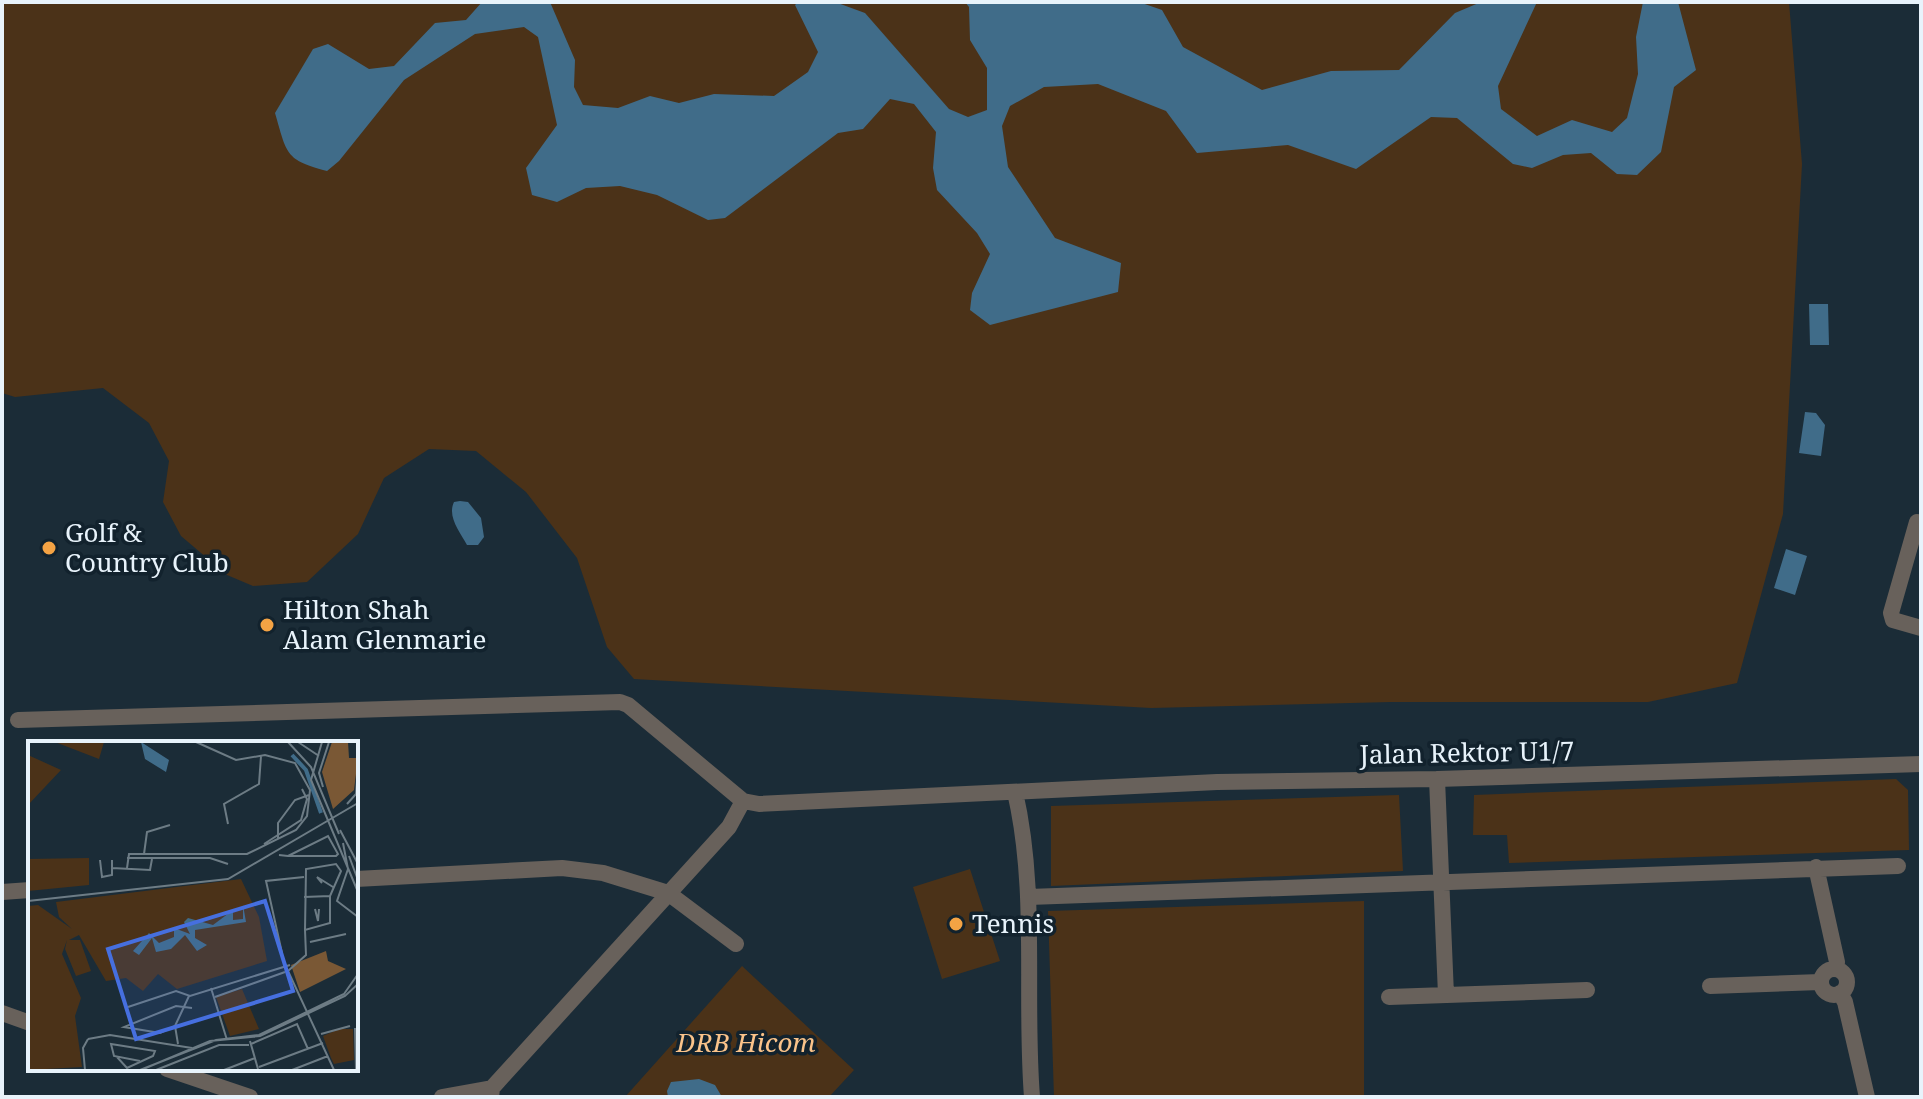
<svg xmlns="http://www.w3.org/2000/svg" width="1923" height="1099" viewBox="0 0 1923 1099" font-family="'Noto Serif',serif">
  <rect width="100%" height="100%" fill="#1b2c37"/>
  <!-- green -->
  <path fill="#4b3218" d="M 2,2 L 1789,2 L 1802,164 L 1783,514 L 1737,683 L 1648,702 L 1391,702 L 1151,708 L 634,679 L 607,647 L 577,558 L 526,492 L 476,451 L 429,449 L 384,478 L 358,534 L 307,582 L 253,586 L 227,575 L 181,536 L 163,502 L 169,461 L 149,423 L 103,388 L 15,397 L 2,393 Z
    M 1896,779 L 1908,790 L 1909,850 L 1509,863 L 1507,835 L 1473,835 L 1474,795 Z
    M 1399,795 L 1403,871 L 1051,886 L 1051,806 Z
    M 970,869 L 1000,961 L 942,979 L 913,887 Z
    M 1364,901 L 1364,1097 L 1054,1097 L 1048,911 Z
    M 742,966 L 854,1070 L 829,1097 L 625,1097 Z"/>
  <!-- water -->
  <path fill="#406c89" d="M 482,2 L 550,2 L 575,60 L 574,87 L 583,105 L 618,108 L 650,96 L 679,103 L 714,94 L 774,96 L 808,72 L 818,52 L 795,5 L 798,2 L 835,2 L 865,13 L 949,109 L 968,117 L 987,110 L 987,68 L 970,40 L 969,7 L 965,2 L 1139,2 L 1162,10 L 1183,47 L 1262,90 L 1331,71 L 1399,70 L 1455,13 L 1481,2 L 1537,2 L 1498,86 L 1501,109 L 1537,136 L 1572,120 L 1612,132 L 1627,118 L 1638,74 L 1636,37 L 1643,2 L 1678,2 L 1696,70 L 1674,87 L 1661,152 L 1637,175 L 1617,174 L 1591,153 L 1563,155 L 1532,168 L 1513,164 L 1457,118 L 1431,117 L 1356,169 L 1288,145 L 1197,153 L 1166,111 L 1098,84 L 1044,87 L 1010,106 L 1002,126 L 1008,167 L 1055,238 L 1121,263 L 1118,292 L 990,325 L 970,310 L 972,293 L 990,254 L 977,233 L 937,190 L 933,168 L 936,132 L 914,104 L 890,99 L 863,129 L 838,133 L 725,218 L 708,220 L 657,195 L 620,186 L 586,188 L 557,202 L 532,195 L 526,168 L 557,125 L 538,37 L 524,27 L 475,34 L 404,80 L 339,161 L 327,171 C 285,160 287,154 275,113 L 313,49 L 328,44 L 369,69 L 394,66 L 435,23 L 466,20 Z
    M 1809,304 L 1828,304 L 1829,345 L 1810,345 Z
    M 1805,412 L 1816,413 L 1825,425 L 1821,456 L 1799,453 Z
    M 460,501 L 468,502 L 481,518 L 484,537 L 478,545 L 467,545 C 460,532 447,517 454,502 Z
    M 1786,549 L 1807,556 L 1795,595 L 1774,588 Z
    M 699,1079 L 715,1085 L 722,1097 L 668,1097 L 667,1091 L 671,1082 Z"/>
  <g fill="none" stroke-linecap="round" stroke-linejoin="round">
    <!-- minor -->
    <path stroke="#68615b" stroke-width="16" d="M 1917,522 L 1891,613 L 1893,620 L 1921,628
      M 18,720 L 620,702 L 628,705 L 743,801 L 759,804 L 1217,782 L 1437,779 L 1921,764
      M 1437,779 L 1446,995
      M 1015,792 C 1038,892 1024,995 1032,1097
      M 1816,867 L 1837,962 L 1836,969
      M 356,879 L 562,868 L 603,873 L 668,893 L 736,944
      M 2,892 L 30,890
      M 1029,897 L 1898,866
      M1821 982a13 13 0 1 1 26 0a13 13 0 1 1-26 0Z
      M 1710,986 L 1820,982
      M 1840,993 L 1845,1002 L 1867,1097
      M 1389,997 L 1587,990
      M 2,1013 L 30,1023
      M 167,1069 L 250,1097
      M 442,1097 L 492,1088
      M 491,1097 L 492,1088 L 729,827 L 743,801"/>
  </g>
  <!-- markers -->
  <g fill="#f4a344" stroke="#12222d" stroke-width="3">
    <circle cx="49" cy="548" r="8"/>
    <circle cx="267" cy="625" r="8"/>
    <circle cx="956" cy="924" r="8"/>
  </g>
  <g text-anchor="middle" stroke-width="7" stroke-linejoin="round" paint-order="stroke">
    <!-- poi labels -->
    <g font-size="26" fill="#e8f3fb" stroke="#12222d" text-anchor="start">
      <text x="65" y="542">Golf &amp;<tspan x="65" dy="30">Country Club</tspan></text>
      <text x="283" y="619">Hilton Shah<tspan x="283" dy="30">Alam Glenmarie</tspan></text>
      <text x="972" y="933">Tennis</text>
    </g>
    <!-- street labels -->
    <g font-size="26" fill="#e8f3fb" stroke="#12222d">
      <text transform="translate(1467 753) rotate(-1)" y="9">Jalan Rektor U1/7</text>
    </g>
    <!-- park labels -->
    <g font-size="26" font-style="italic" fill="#fac38a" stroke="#12222d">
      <text x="746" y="1052">DRB Hicom</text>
    </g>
  </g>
  <!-- overview -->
  <g transform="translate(28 741)">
    <rect width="330" height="330" fill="#1b2c37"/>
    <path d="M 27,1 L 76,1 L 71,18 ZM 0,14 L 33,29 L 0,64 ZM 61,117 L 61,144 L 0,150 L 0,118 ZM 213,138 L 231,176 L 239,220 L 149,248 L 130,233 L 115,250 L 98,237 L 78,240 L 51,194 L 41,199 L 52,199 L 63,230 L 48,235 L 37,208 L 39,199 L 34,213 L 53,257 L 47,275 L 54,326 L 0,329 L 0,165 L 10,164 L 44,188 L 31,176 L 28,161 ZM 214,248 L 231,288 L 202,295 L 188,256 ZM 311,288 L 325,288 L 326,319 L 306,323 L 303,317 L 295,295 Z" fill="#4b3218"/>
    <path d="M 304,1 L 320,1 L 321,17 L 330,17 L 326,49 L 305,68 L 294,31 ZM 298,210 L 300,220 L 318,228 L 272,251 L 263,224 Z" fill="#7a5835"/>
    <path d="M 113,1 L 141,19 L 138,31 L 117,18 ZM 215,164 L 218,181 L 167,189 L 167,197 L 179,204 L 169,210 L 157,194 L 143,208 L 128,211 L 124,197 L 111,214 L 105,210 L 121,192 L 131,202 L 146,196 L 146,187 L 162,193 L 156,181 L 160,177 L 185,184 L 205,169 L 205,179 L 215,178 Z" fill="#406c89"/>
    <path fill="none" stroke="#406c89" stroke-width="4" d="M 264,14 L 278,29 L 293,72"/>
    <path fill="none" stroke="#6d7c85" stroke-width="2" d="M 260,1 L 283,26 L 311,93M 270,1 L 291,15M 294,1 L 283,39 L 330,151M 295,46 L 291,32 L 301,1M 319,63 L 328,53 L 330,24M 200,83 L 196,63 L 231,43 L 233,15M 312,89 L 330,123M 250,98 L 250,82 L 267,59 L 281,54M 315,102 L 320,128 L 309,160 L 330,176M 236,103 L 273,79 L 279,58 L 274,48M 116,113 L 119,91 L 142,84M 251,114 L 260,115 L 308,115 L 310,113 L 300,95 L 260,115M 321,115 L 330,139M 99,117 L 182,117 L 200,123M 72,119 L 74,136 L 84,134 L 84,119M 308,123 L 313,130 L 302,155 L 302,182 L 277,189 L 278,128 ZM 84,127 L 122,129 L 124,118M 99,127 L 101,113 L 219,113 L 268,89 L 279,75 L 282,49 L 267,22 L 237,14 L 208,19 L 168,1M 294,142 L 289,136 L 305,146M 276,156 L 302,155M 0,160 L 200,138 L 330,62M 287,168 L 290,180 L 291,168M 277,189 L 278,214 L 260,230 L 306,329M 282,201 L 318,193M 254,212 L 238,140 L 276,136M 183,247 L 199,299M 187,256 L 257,231M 100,266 L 148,250 L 162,255 L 262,224M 147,285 L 132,292 L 96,286 L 148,265 L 164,267M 327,287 L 328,329M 293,293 L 322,285M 60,298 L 82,294 L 164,307M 222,300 L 230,328M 150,303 L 147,285 L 161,255M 223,303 L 269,283 L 280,308M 89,316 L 99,327 L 125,315 L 127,310 L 83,303 L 86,315 L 112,320M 231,326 L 295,302M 57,329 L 55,307 L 60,298M 112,329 L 188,299 L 231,294 L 316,253 L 330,233M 113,329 L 182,300 L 232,295 L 317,255 L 330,243M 128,329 L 191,304 L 221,304M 196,329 L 227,317M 264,329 L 300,315"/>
    <path fill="#466fdf" fill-opacity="0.15" stroke="#466fdf" stroke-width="4" d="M 237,160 L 265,250 L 108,298 L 80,208 Z"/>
    <rect width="330" height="330" fill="none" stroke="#e8f3fb" stroke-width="4"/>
  </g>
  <!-- border -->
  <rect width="1923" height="1099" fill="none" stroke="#e8f3fb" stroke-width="8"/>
</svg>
